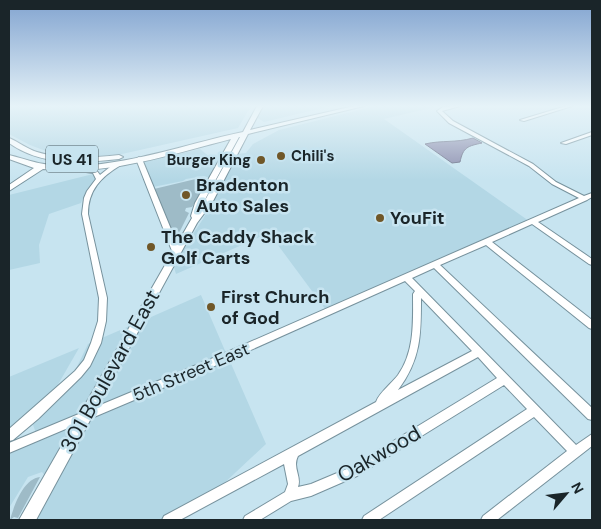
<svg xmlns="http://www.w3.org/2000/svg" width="601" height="529" viewBox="0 0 601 529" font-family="'DM Sans',sans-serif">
  <rect width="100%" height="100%" fill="#c7e4f0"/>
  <!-- built -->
  <path fill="#b3d7e5" d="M 9,106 L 251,106 L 238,128 L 122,154 L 88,157 L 54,154 L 30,145 L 9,134 Z
    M 262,106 L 331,106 L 264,122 L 256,117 Z
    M 375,106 L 439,106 L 384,119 L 529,221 L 326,310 L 269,233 L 176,274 L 173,264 L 203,219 L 237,154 L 246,153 L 253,144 L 279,130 Z
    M 200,149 L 211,158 L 219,157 L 219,163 L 210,178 L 204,176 L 186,179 L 183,181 L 153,187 L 143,162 Z
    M 93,174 L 96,180 L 86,191 L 81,203 L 49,214 L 39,245 L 40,263 L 9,270 L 9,195 Z
    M 201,295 L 226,353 L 95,409 L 142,321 Z
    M 132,325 L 82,415 L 36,433 L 32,422 L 73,375 L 88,344 Z
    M 79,348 L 56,388 L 9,431 L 9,377 Z
    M 229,359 L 266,444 L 219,488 L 164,520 L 34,519 L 89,420 Z
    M 76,425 L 22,520 L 21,520 L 46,477 L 42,472 L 28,477 L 9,508 L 9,453 Z"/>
  <!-- green -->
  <path fill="#9ebbc7" d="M 204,177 L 208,179 L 192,207 L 186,208 L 185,211 L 189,213 L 178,235 L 174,235 L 154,189 Z
    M 40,477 L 18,518 L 14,517 L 10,520 C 14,506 23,479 40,477 Z"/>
  <!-- water -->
  <path fill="#8a8cad" stroke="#686d85" d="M 473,138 L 482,143 C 468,146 463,147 460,162 L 452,163 L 425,144 C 442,140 456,143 473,138 Z"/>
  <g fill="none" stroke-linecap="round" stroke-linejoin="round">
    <!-- minor casing -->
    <g stroke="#77929d" stroke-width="2">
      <path id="minor" d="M 451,106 L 460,106 L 442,111 L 453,121 L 533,164 L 556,182 L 584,196 L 592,193 L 592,197 L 587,200 L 538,222 L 592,259 L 592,265 L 589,264 L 532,224 L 492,242 L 592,320 L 592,329 L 589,328 L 486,245 L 440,265 L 592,408 L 592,420 L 588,419 L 434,268 L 412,278 L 576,445 L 592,434 L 592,446 L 497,520 L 481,520 L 483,516 L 567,451 L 534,417 L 379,520 L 362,520 L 364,516 L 527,409 L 504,385 L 357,476 L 311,496 L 291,501 L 260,520 L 243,520 L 245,516 L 285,492 L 288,484 L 284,464 L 180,520 L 162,520 L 164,516 L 376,402 C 379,393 392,383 398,375 C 415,351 413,321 413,294 L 415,291 L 405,281 L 224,362 L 9,453 L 9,443 L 218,356 L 579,198 L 552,184 L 529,166 L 449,123 L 437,111 L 443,107 ZM 421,298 L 472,351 L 398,390 C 421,359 421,335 421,298 ZM 478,357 L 497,378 L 349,468 L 311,484 L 298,487 C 302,476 292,468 298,456 Z
        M 566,106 L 572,106 L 524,121 L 520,120 Z
        M 592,132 L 592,135 L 566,144 L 561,143 Z
        M 139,157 L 142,159 L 180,251 L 179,253 L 173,253 L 172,251 L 136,159 Z
        M 119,162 L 122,164 L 121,165 C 101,177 88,190 88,214 L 107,298 L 106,321 L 101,343 L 90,366 L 81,377 L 38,419 L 13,440 L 9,441 L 9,429 L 75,371 L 84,360 L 91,343 L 98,321 L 99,298 L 82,214 L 84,198 L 87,191 L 96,179 L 93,173 L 72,170 L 69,168 L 72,166 L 95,170 L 97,171 L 100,175 L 110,167 Z"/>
    </g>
    <!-- major casing -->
    <g stroke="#77929d" stroke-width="2">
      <path id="major" d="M 257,106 L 263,106 L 250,130 L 354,106 L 364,106 L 248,134 L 212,203 L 197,223 L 36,520 L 19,520 L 192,218 L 191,216 L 195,203 L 231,139 C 169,155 107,176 43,169 L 9,191 L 9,185 L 34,168 L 9,159 L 9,155 C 29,160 43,166 64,166 C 126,167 185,144 243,132 ZM 239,137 L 240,137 L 203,204 L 203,203 Z
        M 9,138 C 19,142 27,149 37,152 C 63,160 92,158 119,155 L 123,157 L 119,159 C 81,163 41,166 9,143 Z"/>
    </g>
    <!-- minor -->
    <use href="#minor" fill="#fff" fill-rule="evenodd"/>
    <!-- major -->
    <use href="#major" fill="#fff" fill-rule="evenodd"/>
  </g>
  <!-- sky -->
  <linearGradient id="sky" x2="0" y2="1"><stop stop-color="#82a4d0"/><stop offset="0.59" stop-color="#e6f3f8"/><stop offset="1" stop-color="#e6f3f8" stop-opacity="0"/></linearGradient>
  <rect width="601" height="180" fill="url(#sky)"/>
  <!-- markers -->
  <g fill="#705728" stroke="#c7e4f0" stroke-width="2">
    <circle cx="281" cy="156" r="5"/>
    <circle cx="261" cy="160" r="5"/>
    <circle cx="186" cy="195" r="5"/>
    <circle cx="380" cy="218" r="5"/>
    <circle cx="151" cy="247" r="5"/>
    <circle cx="211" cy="307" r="5"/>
  </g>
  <g text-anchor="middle" stroke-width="5" stroke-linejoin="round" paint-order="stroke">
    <!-- far-poi labels -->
    <g font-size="15" font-weight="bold" fill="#1a2529" stroke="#c7e4f0" text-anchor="start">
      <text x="291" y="161">Chili's</text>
      <text x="251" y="165" text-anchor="end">Burger King</text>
    </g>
    <!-- shield labels -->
    <rect fill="#c7e4f0" stroke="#4e5e65" stroke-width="1" x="46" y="145.5" width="52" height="27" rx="4"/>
    <g font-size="16" font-weight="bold" fill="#1a2529">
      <text x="72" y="165">US 41</text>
    </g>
    <!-- poi labels -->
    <g font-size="18" font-weight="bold" fill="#1a2529" stroke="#c7e4f0" text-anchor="start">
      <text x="196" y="191">Bradenton<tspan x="196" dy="21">Auto Sales</tspan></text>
      <text x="390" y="224">YouFit</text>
      <text x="161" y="243">The Caddy Shack<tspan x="161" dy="21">Golf Carts</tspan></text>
      <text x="221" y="303">First Church<tspan x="221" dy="21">of God</tspan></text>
    </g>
    <!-- street labels -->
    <g font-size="18" fill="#1a2529" stroke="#c7e4f0">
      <text transform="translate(191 372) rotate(-23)" y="6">5th Street East</text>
    </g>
    <!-- near-street labels -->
    <g font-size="21" fill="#1a2529" stroke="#c7e4f0">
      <text transform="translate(110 371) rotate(-61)" y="7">301 Boulevard East</text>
      <text transform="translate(379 454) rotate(-30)" y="7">Oakwood</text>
    </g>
  </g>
  <!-- border -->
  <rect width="601" height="529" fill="none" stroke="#1a2529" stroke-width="20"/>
  <!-- north arrow -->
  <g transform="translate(566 494) rotate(62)" stroke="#c7e4f0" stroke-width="4" paint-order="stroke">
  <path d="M0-4L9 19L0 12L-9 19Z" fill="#1a2529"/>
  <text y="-8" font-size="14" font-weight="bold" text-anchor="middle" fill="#1a2529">N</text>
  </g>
</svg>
